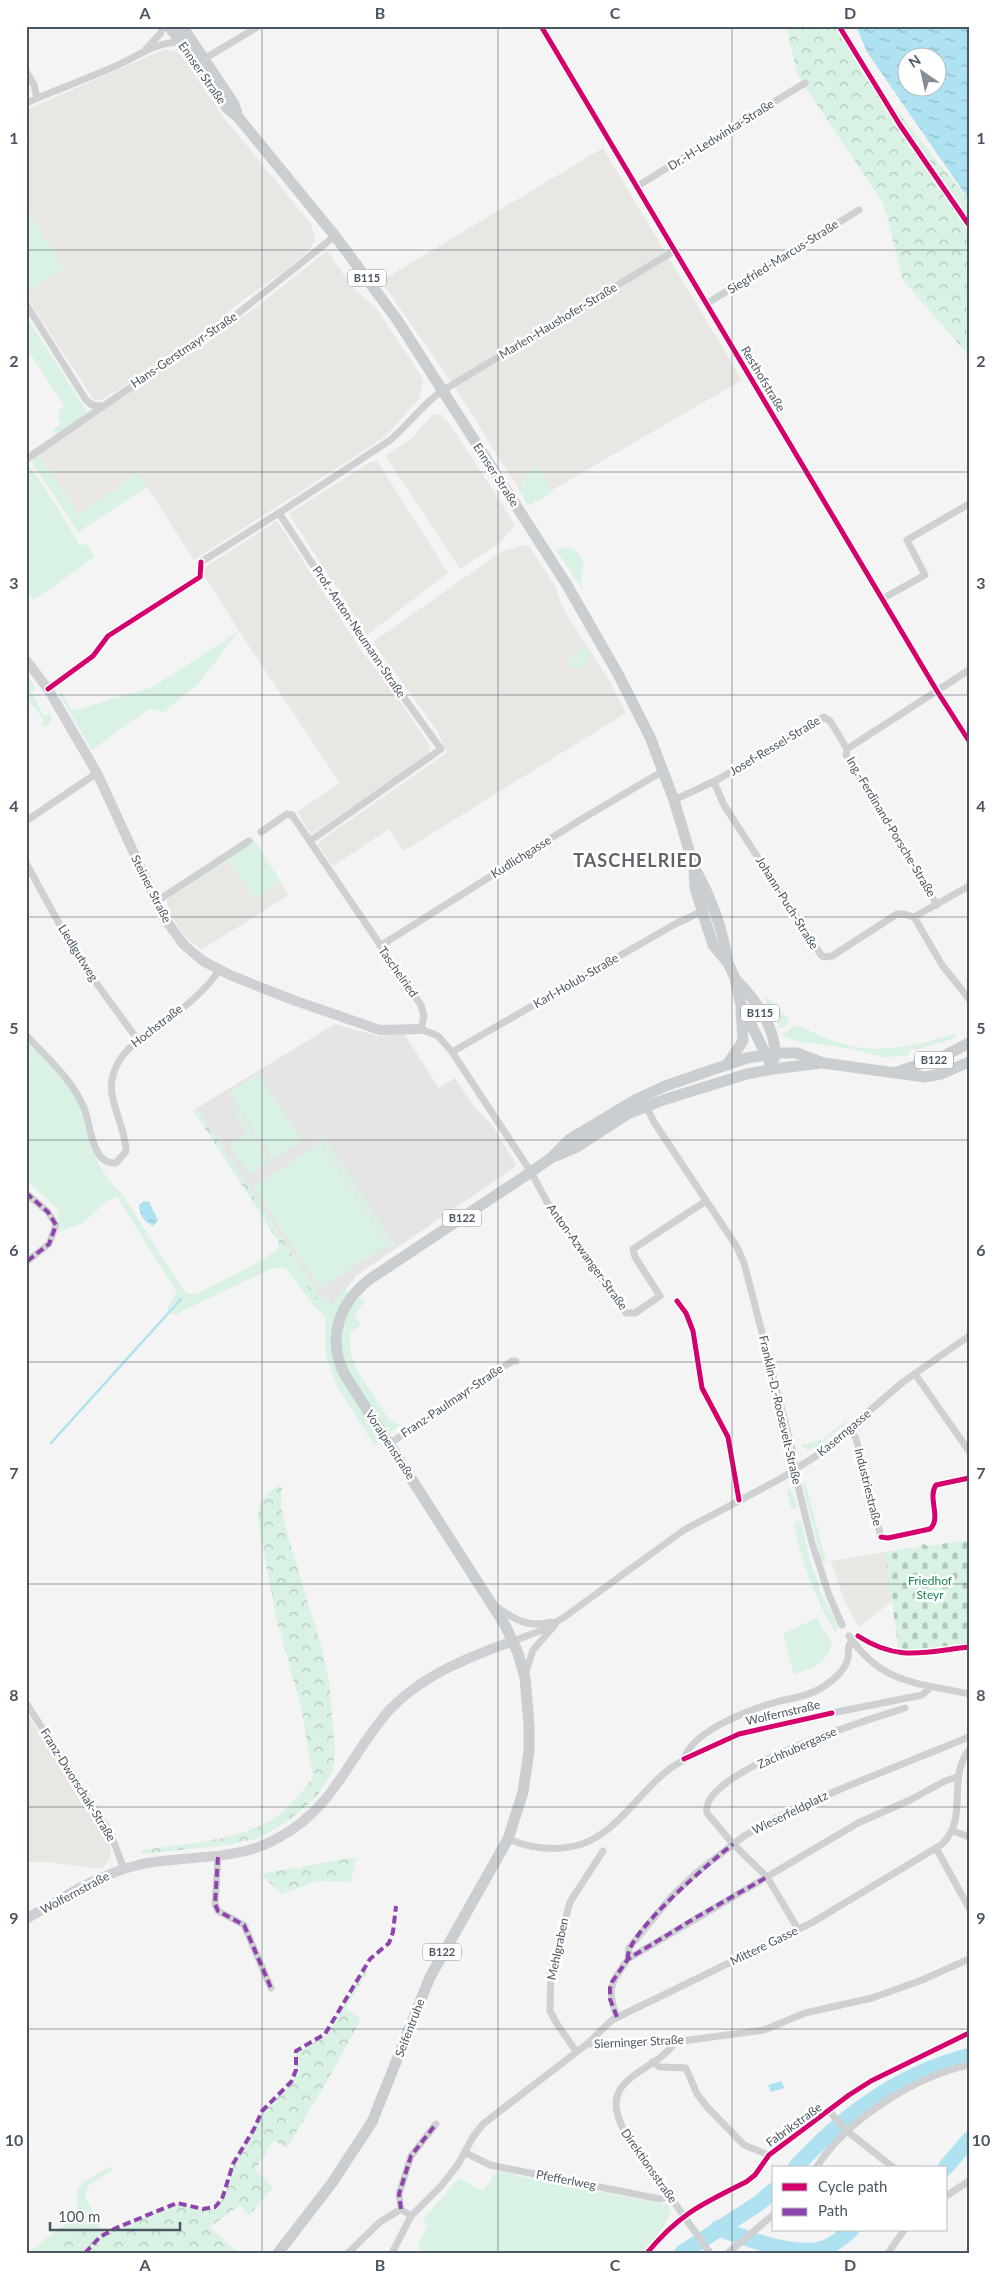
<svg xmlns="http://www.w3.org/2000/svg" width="995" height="2279" viewBox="0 0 995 2279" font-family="Lato,sans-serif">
  <defs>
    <pattern id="forest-crowns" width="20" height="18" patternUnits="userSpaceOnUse" patternTransform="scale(1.25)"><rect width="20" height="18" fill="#d9f2e3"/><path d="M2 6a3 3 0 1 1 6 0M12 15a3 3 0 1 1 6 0" fill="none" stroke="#b2c7bb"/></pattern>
    <pattern id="cemetery-stones" width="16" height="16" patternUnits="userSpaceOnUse" patternTransform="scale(1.25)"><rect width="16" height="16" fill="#d9f2e3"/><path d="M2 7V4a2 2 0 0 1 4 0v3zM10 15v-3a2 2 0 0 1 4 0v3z" fill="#b2c7bb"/></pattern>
    <pattern id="water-ripples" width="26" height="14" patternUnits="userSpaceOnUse" patternTransform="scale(1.25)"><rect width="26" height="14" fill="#aee2f0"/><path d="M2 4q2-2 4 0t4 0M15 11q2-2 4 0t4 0" fill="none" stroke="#90bac6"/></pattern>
  </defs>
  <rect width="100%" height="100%" fill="#f4f4f4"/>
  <!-- commercial -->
  <path fill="#e8e7e3" d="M 163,50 L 174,50 L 182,56 L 224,118 L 311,224 L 315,241 L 307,252 L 287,269 L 235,306 L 219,321 L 134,380 L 101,400 L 94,400 L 26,296 L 26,292 L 64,268 L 26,209 L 26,110 Z
    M 603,148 L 742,380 L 528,504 L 456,389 L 381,281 Z
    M 327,251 L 353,288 L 376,308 L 420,374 L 423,383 L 419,399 L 385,437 L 194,560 L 138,473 L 79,514 L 38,455 L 181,357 L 196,351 L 263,302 Z
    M 440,414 L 450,424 L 514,523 L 514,526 L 500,543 L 460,569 L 385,456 L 413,437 L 432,415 Z
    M 377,461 L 448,573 L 367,635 L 289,514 L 370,462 Z
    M 277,521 L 363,653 L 392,689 L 430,746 L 428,755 L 311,835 L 297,812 L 340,783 L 239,631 L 201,570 Z
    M 524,545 L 529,546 L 555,586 L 562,607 L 610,682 L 626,713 L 404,851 L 389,829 L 333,866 L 318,845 L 321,840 L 447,753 L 438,732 L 373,642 L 501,552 Z
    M 229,860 L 254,899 L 281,882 L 289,895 L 201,950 L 184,935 L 171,915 L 166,900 Z
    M 885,1552 L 892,1601 L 859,1627 L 844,1600 L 831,1561 Z
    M 26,1712 L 105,1833 L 110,1846 L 111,1857 L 102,1869 L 47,1862 L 26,1862 Z"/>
  <!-- education -->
  <path fill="#e6e5e6" d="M 335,1024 L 378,1036 L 404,1034 L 439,1088 L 455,1078 L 472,1104 L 492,1125 L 516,1164 L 515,1167 L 357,1275 L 333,1305 L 319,1295 L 197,1108 Z"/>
  <!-- green -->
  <path fill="#d9f2e3" d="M 26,209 L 64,268 L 26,292 Z
    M 26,316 L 89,415 L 26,457 L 26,454 L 56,435 L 53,430 L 61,424 L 57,418 L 60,415 L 58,411 L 64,406 L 26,347 Z
    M 38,455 L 79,514 L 138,473 L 147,487 L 78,532 L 32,463 L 34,458 Z
    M 27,463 L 53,500 L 80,546 L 86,543 L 95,557 L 34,600 L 26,591 Z
    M 538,466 L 553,492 L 528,506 C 516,485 520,480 538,466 Z
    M 567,547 C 595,557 577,572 583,590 L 556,550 Z
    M 239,631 L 198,684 L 164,712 L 149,709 L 92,750 L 59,694 L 62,692 L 72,711 L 153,687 Z
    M 585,646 L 589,652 L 588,664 L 583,667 L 571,667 L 567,662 L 569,659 Z
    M 26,668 L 35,690 L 31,692 L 44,716 L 50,713 L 52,718 L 49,724 L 42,727 L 43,719 L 26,697 Z
    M 254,840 L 281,882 L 254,899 L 229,860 L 166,900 Z
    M 765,995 L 789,1019 L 786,1026 L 777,1029 L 779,1024 L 773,1016 L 769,1014 Z
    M 797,1025 C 810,1030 822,1038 836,1042 C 877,1056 915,1046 954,1034 L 956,1038 L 915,1050 L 911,1049 L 907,1056 L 882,1057 L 852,1049 L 797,1041 L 782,1036 L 793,1026 Z
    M 26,1040 C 43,1059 66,1079 78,1102 C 83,1114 85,1127 89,1139 C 95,1159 106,1180 122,1194 L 185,1292 L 190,1294 L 196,1294 L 261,1261 L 278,1249 L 279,1242 L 316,1299 L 319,1295 L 333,1305 L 344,1289 L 365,1301 L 355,1314 L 361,1325 L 350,1332 L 351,1354 L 358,1372 L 390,1421 L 400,1425 L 374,1445 L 336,1385 L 326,1357 L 326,1317 L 315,1307 L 285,1268 L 272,1268 L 175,1315 L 169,1312 L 167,1308 L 177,1293 L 117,1197 L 108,1200 L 83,1223 L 59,1232 L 60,1226 L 57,1214 L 60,1211 L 26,1180 L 26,1064 L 31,1058 L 26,1054 Z
    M 258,1074 L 302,1140 L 273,1159 L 229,1093 Z
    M 237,1109 L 270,1161 L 249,1175 L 229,1144 L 248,1132 L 234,1111 Z
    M 321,1133 L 395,1245 L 391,1248 L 317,1135 Z
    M 320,1143 L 387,1245 L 320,1289 L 253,1187 Z
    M 846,1420 L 848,1422 L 816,1448 L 807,1450 L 800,1445 L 824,1439 Z
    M 804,1482 L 806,1484 L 826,1562 L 822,1563 L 802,1483 Z
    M 790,1488 L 797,1505 L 794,1510 L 791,1508 L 787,1491 Z
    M 798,1520 L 801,1522 L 811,1564 L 820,1587 L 818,1588 L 839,1627 L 835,1632 C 815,1599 801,1562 794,1524 Z
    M 817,1618 L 832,1644 C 827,1664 811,1668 794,1675 L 783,1634 Z
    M 111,2166 L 113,2170 L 89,2185 L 85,2195 L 98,2225 L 35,2253 L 28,2253 L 77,2214 L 77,2189 L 84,2182 Z
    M 498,2170 L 523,2177 L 668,2205 L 671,2211 L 664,2226 L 642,2253 L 420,2253 L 418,2245 L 428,2225 L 422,2220 L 459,2178 L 483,2191 Z"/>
  <!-- forest -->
  <path fill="url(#forest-crowns)" d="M 786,26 L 842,26 L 856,59 L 969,201 L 969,356 L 903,280 L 884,205 L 798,76 Z
    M 197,1108 L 319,1295 L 316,1300 L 193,1110 Z
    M 279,1484 L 282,1488 L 281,1507 L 287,1533 L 322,1649 L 329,1680 L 335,1749 L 333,1772 L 316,1797 L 288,1821 L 258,1838 L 228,1845 L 141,1854 L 142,1850 C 178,1845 226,1841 260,1826 C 281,1817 300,1796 313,1777 L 301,1707 L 276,1617 L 258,1521 C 259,1500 263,1497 279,1484 Z
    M 357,1857 L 350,1882 L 317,1881 L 282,1894 L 260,1874 Z
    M 364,1970 L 367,1972 L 346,2009 L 361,2018 L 337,2064 L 287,2148 L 274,2140 L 255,2170 L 273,2187 L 249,2216 L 240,2205 L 210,2227 L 239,2253 L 35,2253 L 98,2225 L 106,2235 L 139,2219 L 179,2204 L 208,2211 L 220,2204 L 226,2191 L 231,2169 L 261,2115 L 268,2106 L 290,2085 L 295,2076 L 297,2053 L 327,2034 Z"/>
  <!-- cemetery -->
  <path fill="url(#cemetery-stones)" d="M 969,1540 L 969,1644 L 899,1652 L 885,1552 L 918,1547 L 919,1545 L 925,1544 L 926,1546 Z"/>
  <!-- water -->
  <path fill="url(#water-ripples)" fill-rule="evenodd" d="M 856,26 L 969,26 L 969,200 L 867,52 ZM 908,58 L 938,58 L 938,88 L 908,88 Z
    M 144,1201 L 149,1202 L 158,1220 L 153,1226 C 144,1222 139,1214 139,1205 Z
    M 781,2081 L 784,2088 L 771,2092 L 768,2085 Z"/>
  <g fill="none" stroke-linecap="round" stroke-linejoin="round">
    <!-- stream -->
    <path stroke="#aee2f0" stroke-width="2.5" d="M 51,1443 L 181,1299"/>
    <!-- river -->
    <path stroke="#aee2f0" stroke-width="16" d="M 795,2168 C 843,2115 900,2073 969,2056
      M 945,2168 L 969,2140
      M 718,2228 C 745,2238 796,2258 825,2248 C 834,2245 843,2237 851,2230
      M 682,2253 L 759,2203 L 774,2190"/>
    <!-- street -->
    <path stroke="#ced0d2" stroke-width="7" d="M 541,26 L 937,691 L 969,741
      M 146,49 L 160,34 L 164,26
      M 204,59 L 259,26
      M 26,71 L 34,85 L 37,98
      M 26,103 C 56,90 86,79 116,66 C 136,57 156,42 180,42
      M 636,187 L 805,83
      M 26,304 L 86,400 L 92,405 L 101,406
      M 706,304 L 859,210
      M 28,458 L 236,315 L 335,236
      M 201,562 L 279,513
      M 882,599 L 925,575 L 907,540 L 969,504
      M 847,749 L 846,755 L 937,905
      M 847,749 L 969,670
      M 714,782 L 724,805 L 821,955 L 824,957 L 832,956 L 897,914 L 904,914 L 914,917
      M 674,800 L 717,780 L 824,717 L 830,721 L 847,749
      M 26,821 L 97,773
      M 261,832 L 287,814 L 292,815 L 421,1005 L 424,1016 L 421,1029 L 438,1036 L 452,1052 L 531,1172 L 547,1202 L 626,1313 L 635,1313 L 660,1296 L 635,1257 L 633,1249 L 706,1201
      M 310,841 L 441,749 L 363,641 L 279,513 L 389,441 C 408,426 421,405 442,391 L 674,251
      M 26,863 L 78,958 L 137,1039
      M 157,901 L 249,841
      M 914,917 L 942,965 L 969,999
      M 914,917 L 969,886
      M 380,946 L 580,820 L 663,771
      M 26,1035 C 46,1057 73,1080 84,1108 C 91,1124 91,1165 116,1163 L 126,1151 C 126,1128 108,1101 112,1080 C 117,1051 140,1040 161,1025 C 181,1010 206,991 219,970
      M 452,1052 L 677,923 L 701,912
      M 646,1106 L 654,1122 L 737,1247 L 744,1263 L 792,1449 L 798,1486 L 812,1543 L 829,1595 L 842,1625
      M 26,1193 L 48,1212 L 56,1225 L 49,1244 L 26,1262
      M 915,1374 L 969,1451
      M 850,1429 L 856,1438 L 881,1537 L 888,1538 L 930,1529 C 942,1518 927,1498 936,1485 L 969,1478
      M 389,1444 L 512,1361 L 516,1361
      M 497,1607 C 515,1620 528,1628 551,1622
      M 849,1636 C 883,1685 916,1682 969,1694
      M 513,1641 L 540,1631 L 563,1618 L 684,1530 L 780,1479 L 819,1454 L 903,1382 L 969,1336
      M 526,1672 L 533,1650 L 555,1625
      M 26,1703 L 110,1832 L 124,1869
      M 684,1759 C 692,1731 749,1710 776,1702 C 792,1698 809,1696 823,1687 C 833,1680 845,1671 848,1658 C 849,1651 847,1646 852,1641
      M 953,1831 L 969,1837
      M 508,1839 C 532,1849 556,1852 582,1844 C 619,1832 644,1784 677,1764 C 721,1736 768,1726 817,1716 C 852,1709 887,1702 922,1695 L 931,1687
      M 936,1848 L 969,1908
      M 218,1857 L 215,1904 L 218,1911 L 244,1925 L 271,1988
      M 798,1929 L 767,1877 L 733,1844 L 707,1813 C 698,1771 873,1718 905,1708
      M 628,1959 L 629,1948 L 671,1897 L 696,1873 L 744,1836 L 776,1818 L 843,1788 L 969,1737
      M 617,2017 C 606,1989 611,1983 628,1959 L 858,1823 L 910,1800 L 945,1781 L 957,1777
      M 675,2042 C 654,2075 592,2076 626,2134 L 710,2253
      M 587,2044 L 612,2020 L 813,1922 L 941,1845 C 970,1819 946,1779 969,1750
      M 576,2051 L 557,2024 L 550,2011 L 551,1972 L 570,1902 L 603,1851
      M 652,2062 L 660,2067 L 686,2068 L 697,2094 L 708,2108 L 744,2145 L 769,2155
      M 829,2111 L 847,2131 L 894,2168
      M 466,2153 L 490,2165 L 660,2199 L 669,2196
      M 816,2168 C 845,2121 915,2076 969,2065
      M 946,2196 L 969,2181
      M 401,2209 L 399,2194 L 411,2156 L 436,2124
      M 348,2253 L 380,2222 L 401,2209 L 411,2216
      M 392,2253 L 411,2216 L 441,2186 L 457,2166 L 473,2137 L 483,2124 L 587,2044 L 675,2042 L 764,2030 L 805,2013 L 872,1998 L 922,1980 L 969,1959
      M 647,2253 C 679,2214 702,2204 746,2182 L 755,2175 L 769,2155 L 849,2095 L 871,2081 L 969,2033
      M 728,2253 L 774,2214
      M 888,2253 L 904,2230"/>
    <!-- secondary -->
    <path stroke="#ced0d4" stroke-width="10" d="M 26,660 L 48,689 L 97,773 L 163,916 L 184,945 L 203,961 L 230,975 L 293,1000 L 380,1030 L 421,1029
      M 26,1919 C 62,1898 97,1875 138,1865 C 185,1854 235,1863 278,1838 C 333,1809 348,1759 386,1714 C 418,1677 468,1657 513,1641"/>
    <!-- primary -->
    <path stroke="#caced1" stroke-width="11" d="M 169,26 L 227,108 L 238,117 L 335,236 L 398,321 L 567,585 L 618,674 L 650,737 L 674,800 L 694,867 L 695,888 L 713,945 L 728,963 L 735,978 L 740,1002 L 773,1069
      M 182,26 L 234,104 L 238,117
      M 695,869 C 711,897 723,931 728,963
      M 736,980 C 755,999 779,1031 774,1059
      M 728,1063 L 743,1041 L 741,1009
      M 897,1072 L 944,1056 L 969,1043
      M 556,1156 L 577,1147 L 628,1114 L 663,1100 L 747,1074 L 773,1069 L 821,1063
      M 278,2253 L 332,2183 L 372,2122 L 430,1977 L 508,1839 L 523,1792 L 529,1751 L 529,1724 L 525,1678 L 518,1653 L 505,1625 L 345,1375 C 326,1339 339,1303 370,1279 L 531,1172 L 551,1158 L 570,1139 L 635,1100 L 665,1086 L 747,1058 L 776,1053 L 797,1053 L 823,1063 L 925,1077 L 941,1074 L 969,1062"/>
    <!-- quiet -->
    <path stroke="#8e44ad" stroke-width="4" stroke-dasharray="8 4" stroke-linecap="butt" d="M 26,459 L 28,458
      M 26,1193 L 48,1212 L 56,1225 L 49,1244 L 26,1262
      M 218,1857 L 215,1904 L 218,1911 L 244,1925 L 271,1988
      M 628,1959 C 623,1935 713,1860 733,1844
      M 617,2017 L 610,1999 L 610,1988 L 612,1982 L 628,1959 L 695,1918 L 767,1877
      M 401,2209 L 399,2194 L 411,2156 L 436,2124
      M 85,2253 L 100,2237 L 116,2228 L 177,2203 L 203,2209 L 215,2207 L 222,2199 L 233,2164 L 254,2129 L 262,2111 L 291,2082 L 296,2070 L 296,2051 L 325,2034 L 370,1959 L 389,1943 L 393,1932 L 396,1906"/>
    <!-- cycleway casing -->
    <g stroke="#fff" stroke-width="8">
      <path id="cycleway" d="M 541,26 L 937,691 L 969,741
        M 839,26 L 900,125 L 969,225
        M 48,689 L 93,656 L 108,636 L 200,577 L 201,562
        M 677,1301 L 686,1313 L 693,1331 L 702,1388 L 728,1437 L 739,1500
        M 881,1537 L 888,1538 L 930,1529 C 942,1518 927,1498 936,1485 L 969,1478
        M 858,1636 C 898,1662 924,1652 969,1647
        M 684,1759 L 739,1734 L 832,1713
        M 647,2253 C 679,2214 702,2204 746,2182 L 755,2175 L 769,2155 L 849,2095 L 871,2081 L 969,2033"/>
    </g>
    <!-- cycleway -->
    <use href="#cycleway" stroke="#d6006c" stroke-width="5"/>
  </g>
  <!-- grid -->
  <path fill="none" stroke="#4a5661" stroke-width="1" stroke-opacity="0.55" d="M 262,26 L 262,2253M 498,26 L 498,2253M 732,26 L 732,2253M 26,250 L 969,250M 26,472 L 969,472M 26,695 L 969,695M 26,917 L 969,917M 26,1140 L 969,1140M 26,1362 L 969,1362M 26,1584 L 969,1584M 26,1807 L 969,1807M 26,2029 L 969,2029"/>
  <g text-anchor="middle" stroke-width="5" stroke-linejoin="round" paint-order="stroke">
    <!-- shield labels -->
    <g fill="#fff" stroke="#808990" stroke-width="1">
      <rect x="348" y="269.5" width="38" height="17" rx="4"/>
      <rect x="741" y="1004.5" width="38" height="17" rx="4"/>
      <rect x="915" y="1051.5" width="38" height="17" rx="4"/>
      <rect x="443" y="1209.5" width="38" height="17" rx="4"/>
      <rect x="423" y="1943.5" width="38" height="17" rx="4"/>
    </g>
    <g font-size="11" font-weight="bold" fill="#4a5661">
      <text x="367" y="282">B115</text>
      <text x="760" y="1017">B115</text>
      <text x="934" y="1064">B122</text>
      <text x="462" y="1222">B122</text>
      <text x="442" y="1956">B122</text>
    </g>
    <!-- street labels -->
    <g font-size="12" fill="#4a5661" stroke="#fff">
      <text transform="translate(202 73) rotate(55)" y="4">Ennser Straße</text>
      <text transform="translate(721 135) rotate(-32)" y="4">Dr.-H-Ledwinka-Straße</text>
      <text transform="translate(783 257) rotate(-32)" y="4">Siegfried-Marcus-Straße</text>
      <text transform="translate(558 321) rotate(-31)" y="4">Marlen-Haushofer-Straße</text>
      <text transform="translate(184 350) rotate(-34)" y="4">Hans-Gerstmayr-Straße</text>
      <text transform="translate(763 379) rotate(59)" y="4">Resthofstraße</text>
      <text transform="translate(496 475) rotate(57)" y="4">Ennser Straße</text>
      <text transform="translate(359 632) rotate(56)" y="4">Prof.-Anton-Neumann-Straße</text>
      <text transform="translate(775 746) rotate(-31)" y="4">Josef-Ressel-Straße</text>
      <text transform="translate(891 827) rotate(59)" y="4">Ing.-Ferdinand-Porsche-Straße</text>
      <text transform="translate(521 857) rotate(-32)" y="4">Kudlichgasse</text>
      <text transform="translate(151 889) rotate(63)" y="4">Steiner Straße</text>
      <text transform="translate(787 903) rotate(58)" y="4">Johann-Puch-Straße</text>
      <text transform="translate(78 953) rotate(58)" y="4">Liedlgutweg</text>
      <text transform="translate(398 972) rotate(55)" y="4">Taschelried</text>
      <text transform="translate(576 981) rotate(-30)" y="4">Karl-Holub-Straße</text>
      <text transform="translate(157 1026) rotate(-38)" y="4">Hochstraße</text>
      <text transform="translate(587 1257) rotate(54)" y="4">Anton-Azwanger-Straße</text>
      <text transform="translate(452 1401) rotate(-34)" y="4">Franz-Paulmayr-Straße</text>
      <text transform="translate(780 1410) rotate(77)" y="4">Franklin-D.-Roosevelt-Straße</text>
      <text transform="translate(844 1433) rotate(-40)" y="4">Kaserngasse</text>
      <text transform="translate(390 1445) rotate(57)" y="4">Voralpenstraße</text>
      <text transform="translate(868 1487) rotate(76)" y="4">Industriestraße</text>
      <text transform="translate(783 1713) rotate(-13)" y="4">Wolfernstraße</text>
      <text transform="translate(797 1748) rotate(-24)" y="4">Zachhubergasse</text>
      <text transform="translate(78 1785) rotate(58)" y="4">Franz-Dworschak-Straße</text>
      <text transform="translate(790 1813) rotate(-26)" y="4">Wieserfeldplatz</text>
      <text transform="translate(75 1893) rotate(-28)" y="4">Wolfernstraße</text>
      <text transform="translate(764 1946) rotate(-26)" y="4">Mittere Gasse</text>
      <text transform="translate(558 1949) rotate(-78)" y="4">Mehlgraben</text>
      <text transform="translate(410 2028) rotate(-69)" y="4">Seifentruhe</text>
      <text transform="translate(639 2042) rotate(-3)" y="4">Sierninger Straße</text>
      <text transform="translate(794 2125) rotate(-36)" y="4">Fabrikstraße</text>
      <text transform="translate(649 2166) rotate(55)" y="4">Direktionsstraße</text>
      <text transform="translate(566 2180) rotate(11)" y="4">Pfefferlweg</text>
    </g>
    <!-- park labels -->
    <g font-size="12" fill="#17864f" stroke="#fff">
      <text x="930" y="1585">Friedhof<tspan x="930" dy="14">Steyr</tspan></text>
    </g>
    <!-- district labels -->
    <g font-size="18" font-weight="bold" letter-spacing="1" fill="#5f6368" stroke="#fff">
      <text x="638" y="867">TASCHELRIED</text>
    </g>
  </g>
  <!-- border -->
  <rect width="995" height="2279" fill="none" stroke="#ffffff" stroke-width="55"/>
  <!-- legend -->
  <rect x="772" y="2166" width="175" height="65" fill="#ffffff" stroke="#b7bbc0"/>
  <rect x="782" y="2183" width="25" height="8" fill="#d6006c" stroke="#b7bbc0"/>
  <text x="818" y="2192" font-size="15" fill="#4a5661">Cycle path</text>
  <rect x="782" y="2208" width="25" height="8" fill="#8e44ad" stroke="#b7bbc0"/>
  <text x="818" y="2216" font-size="15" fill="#4a5661">Path</text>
  <!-- north arrow -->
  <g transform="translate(922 72) rotate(326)"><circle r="24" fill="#ffffff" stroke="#b7bbc0"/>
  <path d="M0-4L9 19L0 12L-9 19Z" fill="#868d94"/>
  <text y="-8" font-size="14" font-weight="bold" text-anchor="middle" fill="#4a5661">N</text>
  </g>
  <!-- scale -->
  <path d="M50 2222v8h130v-8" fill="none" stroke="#4a5661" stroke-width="2.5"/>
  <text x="58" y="2222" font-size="15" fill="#4a5661" stroke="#ffffff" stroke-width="4" paint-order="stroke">100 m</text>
  <rect x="28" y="28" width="940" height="2224" fill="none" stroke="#4a5661" stroke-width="2"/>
  <g font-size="16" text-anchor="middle" font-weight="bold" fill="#4a5661">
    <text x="145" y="19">A</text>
    <text x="380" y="19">B</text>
    <text x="615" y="19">C</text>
    <text x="850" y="19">D</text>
    <text x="14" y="144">1</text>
    <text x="981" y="144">1</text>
    <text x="14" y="367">2</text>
    <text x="981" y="367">2</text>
    <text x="14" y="589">3</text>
    <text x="981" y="589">3</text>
    <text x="14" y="812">4</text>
    <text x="981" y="812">4</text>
    <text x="14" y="1034">5</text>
    <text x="981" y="1034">5</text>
    <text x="14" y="1256">6</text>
    <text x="981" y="1256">6</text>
    <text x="14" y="1479">7</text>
    <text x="981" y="1479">7</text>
    <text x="14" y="1701">8</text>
    <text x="981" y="1701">8</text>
    <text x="14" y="1924">9</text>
    <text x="981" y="1924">9</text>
    <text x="14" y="2146">10</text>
    <text x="981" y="2146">10</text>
    <text x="145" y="2271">A</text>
    <text x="380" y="2271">B</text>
    <text x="615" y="2271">C</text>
    <text x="850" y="2271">D</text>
  </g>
</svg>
